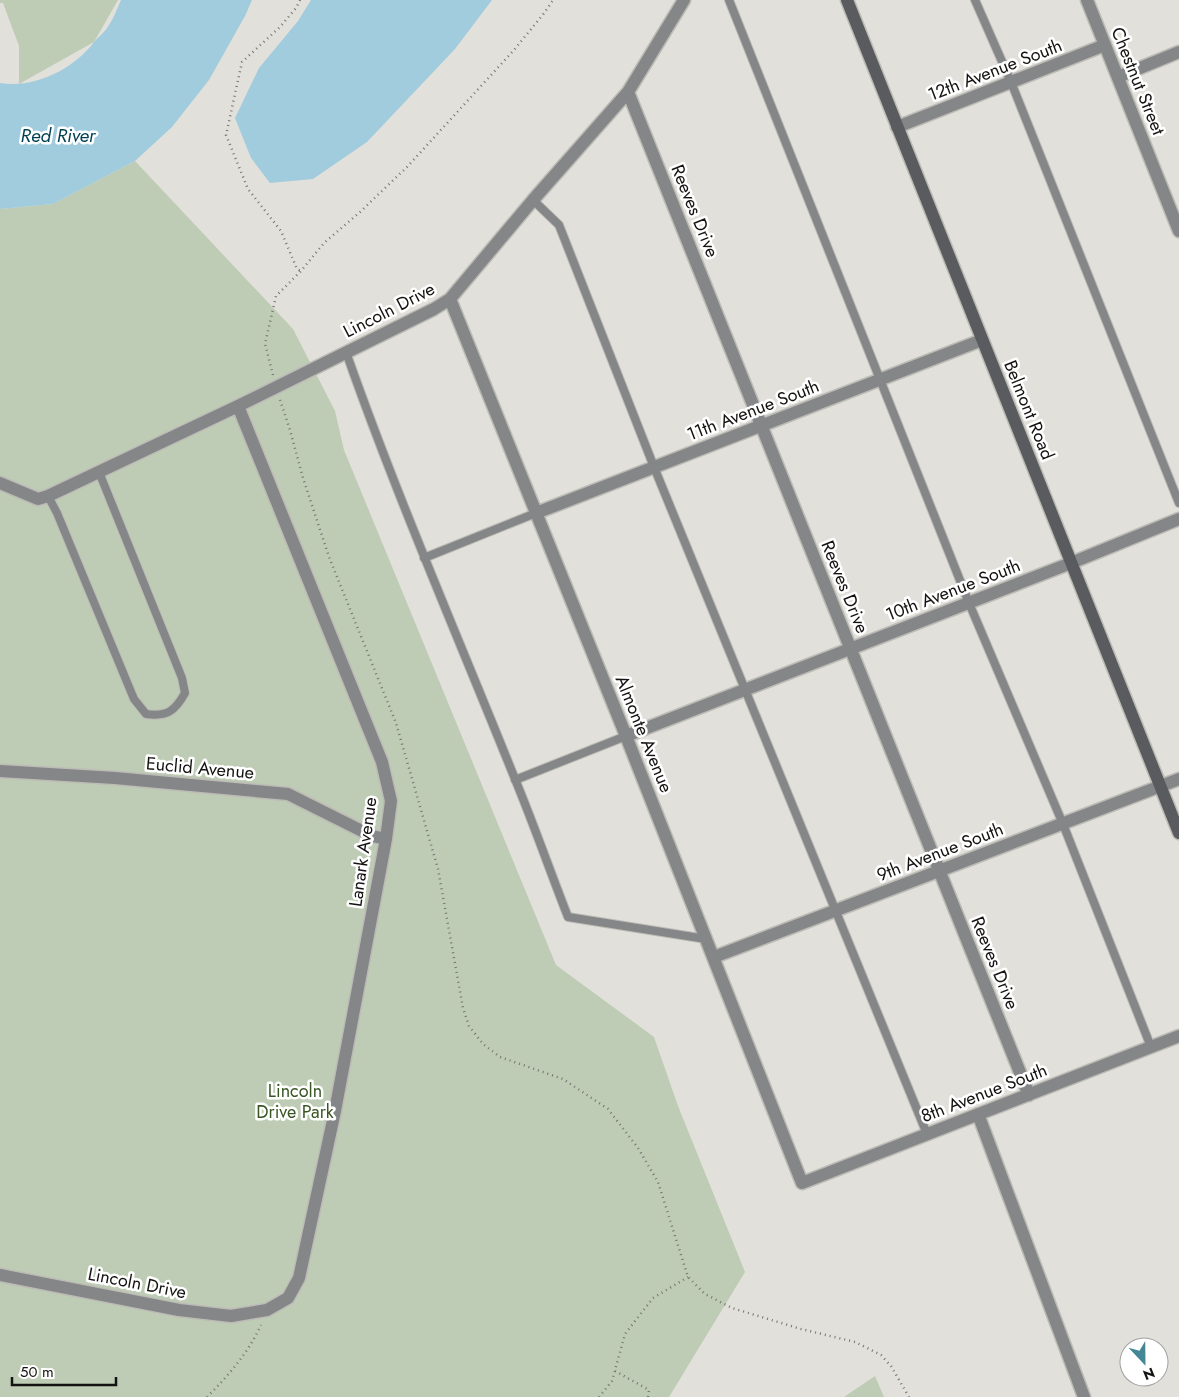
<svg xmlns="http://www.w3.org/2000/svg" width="1179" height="1397" viewBox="0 0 1179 1397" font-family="Jost,sans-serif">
  <rect width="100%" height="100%" fill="#e2e0da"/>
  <!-- green -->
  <path fill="#beccb5" d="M 0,0 L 118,0 L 94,42 L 19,84 L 19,46 L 3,3 L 0,3 Z
    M 135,161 L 293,329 L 335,411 L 344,450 L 556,965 L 654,1037 L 678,1106 L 745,1272 L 669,1397 L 0,1397 L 0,209 L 53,204 Z
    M 875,1376 L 884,1397 L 844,1397 Z"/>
  <!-- water -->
  <path fill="#a1ccdd" d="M 121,0 L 252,0 L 245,16 L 209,80 L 172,127 L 135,161 L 53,204 L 0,209 L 0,83 C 34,89 74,69 94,42 C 98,37 104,33 107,28 C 113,20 117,9 121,0 Z
    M 311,0 L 492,0 L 455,49 L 367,142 L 313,179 L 270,183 L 251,158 L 235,118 L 259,68 L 298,21 Z"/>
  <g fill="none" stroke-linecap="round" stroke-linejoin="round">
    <!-- lane casing -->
    <g stroke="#bdbbb6" stroke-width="10">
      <path id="lane" d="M 729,0 L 969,603 L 1063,824 L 1151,1047
        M 975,0 L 1011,82 L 1179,503
        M 533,200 L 559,225 L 654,467 L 927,1134
        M 346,352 C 397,497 458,637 515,779 C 534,825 550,871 568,917 L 706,939
        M 48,496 L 57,513 L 134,699 L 146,714 C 167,717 175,711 185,693 L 182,678 L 99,472
        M 424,558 L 536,513
        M 515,780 L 626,736"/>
    </g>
    <!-- street casing -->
    <g stroke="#bdbbb6" stroke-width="15">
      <path id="street" d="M 1087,0 L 1179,231
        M 1118,77 L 1179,52
        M 628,92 L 1029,1095
        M 897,127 L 1105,45
        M 450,299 L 626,736 L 802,1183 L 1179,1036
        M 0,483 L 38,499 L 48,496 L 238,406 L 434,309 L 450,299 L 533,200 L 628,92 L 684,0
        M 536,513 L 982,340
        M 626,736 L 1071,563 L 1179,519
        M 0,771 L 115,778 L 288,794 L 372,836 L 386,839
        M 714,957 L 1179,779
        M 978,1114 L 1084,1397
        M 0,1275 L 179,1310 L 231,1316 L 267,1310 L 288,1298 L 299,1278 L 335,1111 L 386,839 L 391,801 L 382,762 L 238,406"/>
    </g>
    <!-- secondary casing -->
    <g stroke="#bdbbb6" stroke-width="15">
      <path id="secondary" d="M 847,0 L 1179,833"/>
    </g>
    <!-- path -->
    <path stroke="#777571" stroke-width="2.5" stroke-dasharray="1 4" stroke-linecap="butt" d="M 300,0 L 296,8 L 280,27 L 242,62 L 226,135 L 248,189 L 281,231 L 297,269 L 301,271
      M 273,375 L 265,344 L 276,296 L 301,271 L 324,243 L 360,212 L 407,167 L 514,50 L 545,12 L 553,0
      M 280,400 L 290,430 L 303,478 L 329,557 L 396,723 L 438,869 L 463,1008 L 469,1026 L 483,1044 L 500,1057 L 563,1079 L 608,1109 L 638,1148 L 658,1182 L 688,1277 L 705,1294 L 732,1308 L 801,1329 L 855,1342 L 881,1355 L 891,1366 L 909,1397
      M 615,1371 L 649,1390 L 648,1397
      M 207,1397 C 229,1375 248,1353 261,1325
      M 599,1397 L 612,1381 L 625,1334 L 653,1298 L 688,1277"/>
    <!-- lane -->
    <use href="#lane" stroke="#848688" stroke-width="8"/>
    <!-- street -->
    <use href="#street" stroke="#848688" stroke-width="12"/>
    <!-- secondary -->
    <use href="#secondary" stroke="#595b5e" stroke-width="12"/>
  </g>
  <g text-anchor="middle" stroke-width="5" stroke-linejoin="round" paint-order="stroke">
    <!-- street labels -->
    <g font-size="18" fill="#141311" stroke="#fff">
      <text transform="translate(995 70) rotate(-21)" y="6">12th Avenue South</text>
      <text transform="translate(1138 81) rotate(68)" y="6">Chestnut Street</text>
      <text transform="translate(695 211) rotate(68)" y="6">Reeves Drive</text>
      <text transform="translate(389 310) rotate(-27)" y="6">Lincoln Drive</text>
      <text transform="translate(753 410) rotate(-21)" y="6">11th Avenue South</text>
      <text transform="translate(1029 410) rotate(68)" y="6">Belmont Road</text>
      <text transform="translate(845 587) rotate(68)" y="6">Reeves Drive</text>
      <text transform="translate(953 590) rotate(-21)" y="6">10th Avenue South</text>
      <text transform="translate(644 734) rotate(68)" y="6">Almonte Avenue</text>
      <text transform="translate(200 768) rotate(5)" y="6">Euclid Avenue</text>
      <text transform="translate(363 852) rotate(-82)" y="6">Lanark Avenue</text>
      <text transform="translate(940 852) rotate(-21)" y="6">9th Avenue South</text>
      <text transform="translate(995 963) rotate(68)" y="6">Reeves Drive</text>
      <text transform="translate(984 1093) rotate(-21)" y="6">8th Avenue South</text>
      <text transform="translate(137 1283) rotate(11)" y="6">Lincoln Drive</text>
    </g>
    <!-- park labels -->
    <g font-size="18" fill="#3a5524" stroke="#fff">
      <text x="295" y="1097">Lincoln<tspan x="295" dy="21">Drive Park</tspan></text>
    </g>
    <!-- water labels -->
    <g font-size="19" font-style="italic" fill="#003f51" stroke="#fff">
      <text x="58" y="142">Red River</text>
    </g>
  </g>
  <!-- north arrow -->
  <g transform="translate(1144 1362) rotate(158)"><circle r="24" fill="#ffffff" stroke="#a1a1a0"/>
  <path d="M0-4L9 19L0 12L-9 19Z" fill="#438796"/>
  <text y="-8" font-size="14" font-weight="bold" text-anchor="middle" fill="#141311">N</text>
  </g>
  <!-- scale -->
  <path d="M12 1377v8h104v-8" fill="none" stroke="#141311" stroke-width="2.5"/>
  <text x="20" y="1377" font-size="15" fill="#141311" stroke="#ffffff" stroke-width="4" paint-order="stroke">50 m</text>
</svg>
